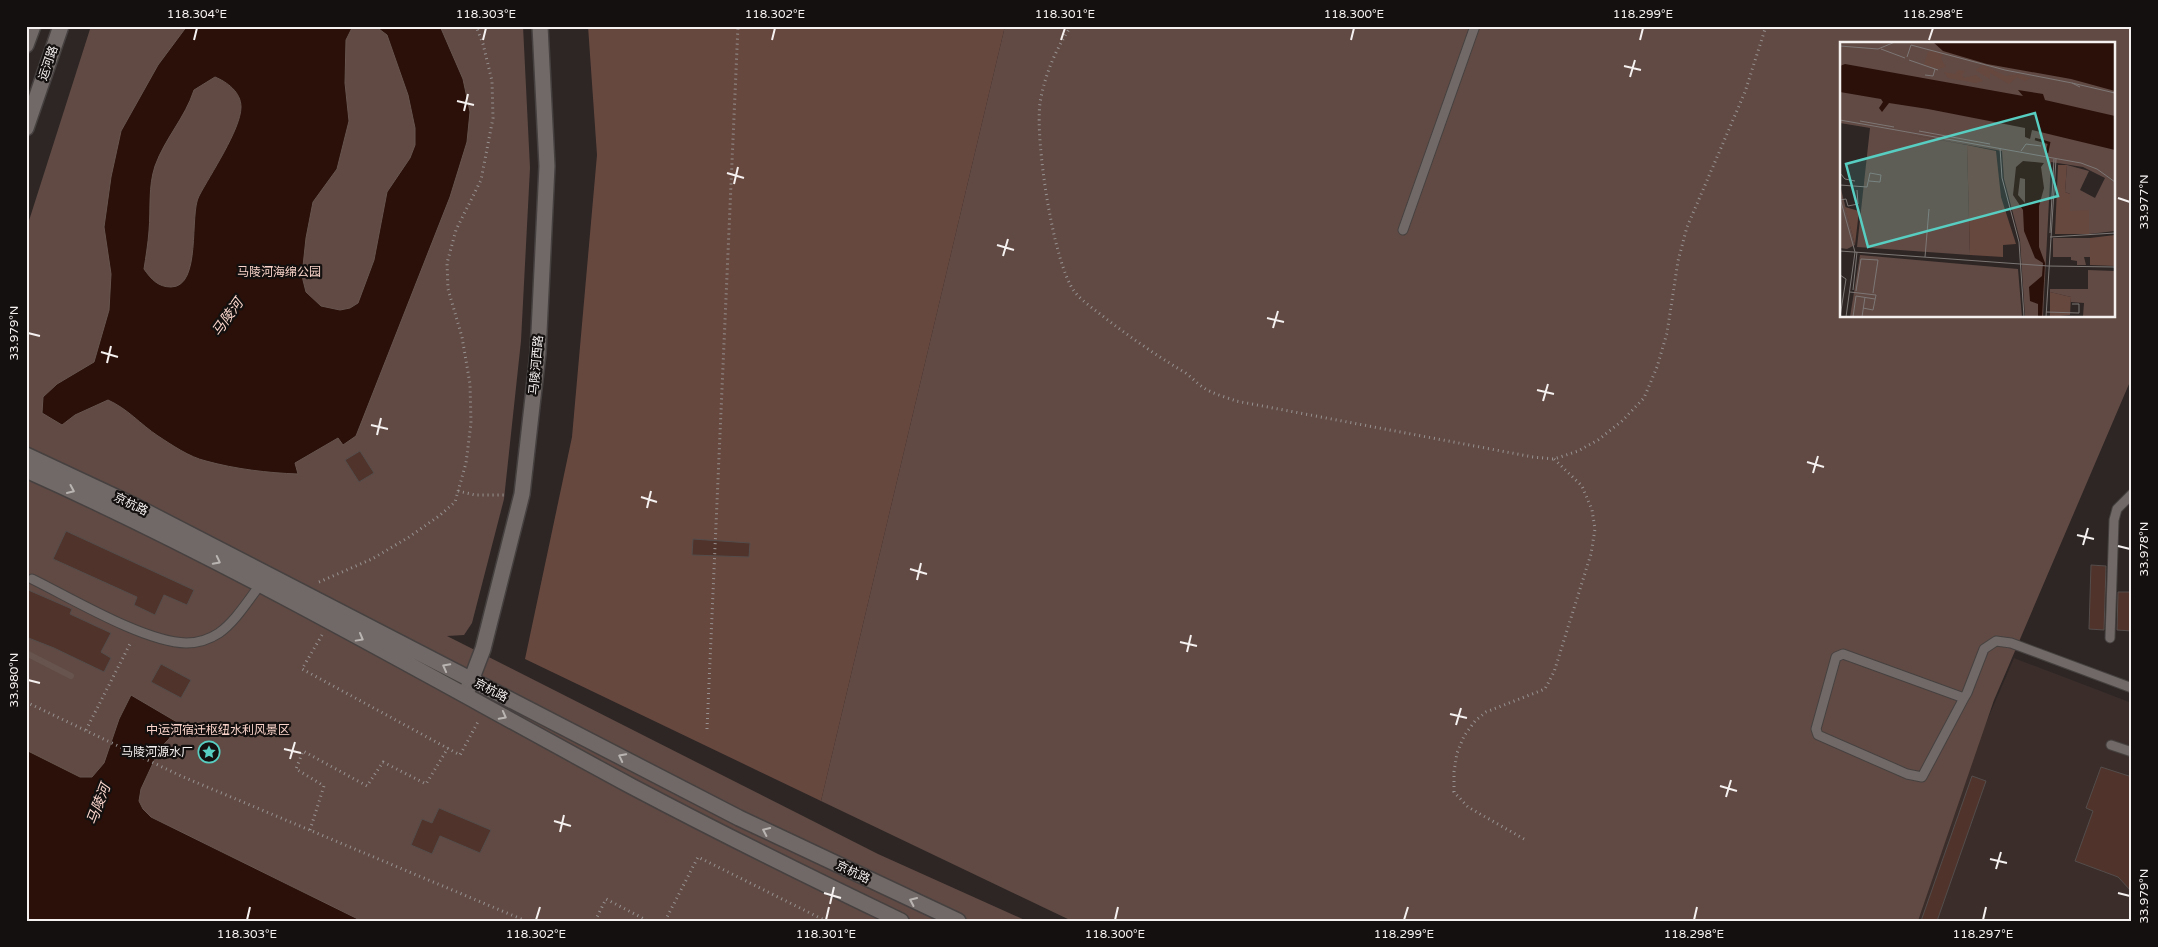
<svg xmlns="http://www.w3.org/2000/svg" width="2158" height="947" viewBox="0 0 2158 947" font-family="'Varela Round','Noto Sans SC',sans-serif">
  <rect width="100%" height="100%" fill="#2d2625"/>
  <!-- built -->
  <path fill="#3a2d2a" d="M 2014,658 L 2132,703 L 2132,921 L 1918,921 L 1982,732 Z"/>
  <!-- green -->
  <path fill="#614a44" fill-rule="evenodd" d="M 91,26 L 523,26 L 530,168 L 521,341 L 504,499 L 472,623 L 464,635 L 447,636 L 878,854 L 1027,921 L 26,921 L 26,230 Z
    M 1005,26 L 2132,26 L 2132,377 L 1994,700 L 1918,921 L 1072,921 L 821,801 ZM 1842,44 L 2114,44 L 2114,316 L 1842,316 Z"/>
  <!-- forest -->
  <path fill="#67483f" d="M 588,26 L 1005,26 L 821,801 L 525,659 L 572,437 L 597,155 Z"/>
  <!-- water -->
  <path fill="#2a1009" stroke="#67544e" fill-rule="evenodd" d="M 187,26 L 353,26 L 346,40 L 345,83 L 349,121 L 337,169 L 313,202 L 306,238 L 302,276 L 306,292 L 321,306 L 340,310 L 350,308 L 358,303 L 374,260 L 387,192 L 410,158 L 415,145 L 415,128 L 408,95 L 387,35 L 375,26 L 440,26 L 463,79 L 470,112 L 467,142 L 450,197 L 356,436 L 343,445 L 338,438 L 295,463 L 298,474 C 268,473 235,469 206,461 C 189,457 172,445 158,436 C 140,424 128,409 108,400 L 75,415 L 62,425 L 42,413 L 43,397 L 57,384 L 94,362 L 109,310 L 111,274 L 104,227 L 111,177 L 121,131 L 158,65 ZM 215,77 C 227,82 241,92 241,107 C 241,129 210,175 199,196 C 189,214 202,287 171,287 C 158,287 151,279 144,269 C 146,256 148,244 149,231 C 151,208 148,187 155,166 C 165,138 185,118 194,90 Z
    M 131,695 L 177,722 L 169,739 L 160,748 L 141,789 L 139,801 L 143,809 L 151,817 L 362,921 L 26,921 L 26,750 L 80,777 L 92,777 L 104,763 L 119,719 Z"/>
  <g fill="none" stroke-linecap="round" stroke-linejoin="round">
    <!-- stream -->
    <path stroke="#67544e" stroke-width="6" d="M 26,653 L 71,676"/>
  </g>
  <!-- building -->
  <path fill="#50332b" stroke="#544d4b" d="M 360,451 L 374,473 L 359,482 L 345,460 Z
    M 66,531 L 194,590 L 187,605 L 164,595 L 155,615 L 134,605 L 137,597 L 53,559 Z
    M 693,539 L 750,543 L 749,557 L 692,555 Z
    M 2091,565 L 2106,566 L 2104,630 L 2089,629 Z
    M 26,589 L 72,609 L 70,614 L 111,633 L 101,652 L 111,658 L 104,672 L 54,648 L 26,637 Z
    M 2118,592 L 2132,592 L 2132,631 L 2117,630 Z
    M 161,664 L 191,680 L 181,698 L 151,682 Z
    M 2101,767 L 2132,777 L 2132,892 L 2118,877 L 2075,861 L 2093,811 L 2086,808 Z
    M 1972,776 L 1986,781 L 1937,921 L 1921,921 Z
    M 439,808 L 491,830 L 480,853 L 440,836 L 432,854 L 411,845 L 422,819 L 432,823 Z"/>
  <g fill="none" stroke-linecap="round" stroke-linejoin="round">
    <!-- service casing -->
    <g stroke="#464140" stroke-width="11">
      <path id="service" d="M 1403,230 L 1475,26
        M 32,579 C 71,598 144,642 186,643 C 197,643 210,639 219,633 C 236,621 248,600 261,584
        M 2110,638 L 2114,520 L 2117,509 L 2132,494
        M 1964,698 L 1843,654 L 1836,657 L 1816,729 L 1818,735 L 1907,774 L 1922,777 L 1964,698 L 1967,693 L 1984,649 L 1996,641 L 2011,643 L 2132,688
        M 2111,745 L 2132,752"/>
    </g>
    <!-- minor casing -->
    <g stroke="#464140" stroke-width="18">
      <path id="minor" d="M 467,691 L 483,649 L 522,494 L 538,353 L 547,166 L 540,26"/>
    </g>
    <!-- tertiary casing -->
    <g stroke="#464140" stroke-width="18">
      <path id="tertiary" d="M 26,45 L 33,26
        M 26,128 L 61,26
        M 26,455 L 137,507 L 739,818 L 958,921
        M 26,470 C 234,563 431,678 631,786 C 720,833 811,878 901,921"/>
    </g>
    <!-- path -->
    <path stroke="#979291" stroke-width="3" stroke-dasharray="1 4" stroke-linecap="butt" d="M 1071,26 C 1055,51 1045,74 1040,103 C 1035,140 1053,262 1074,291 C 1081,300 1091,307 1100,314 C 1127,335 1154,354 1184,372 C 1191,376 1197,384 1204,388 C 1213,394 1226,397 1236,401 L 1533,457 L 1554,459 L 1578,451 L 1598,440 L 1622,421 L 1644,398 L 1657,367 L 1667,333 L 1678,261 L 1687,227 L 1745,92 L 1766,26
      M 458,491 L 475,495 L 504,495
      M 319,582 L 372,559 L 409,537 L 439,516 L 455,502 L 466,463 L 471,423 L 470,384 L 462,337 L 448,289 L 447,263 L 456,230 L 481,180 L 493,118 L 492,81 L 483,44 L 476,26
      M 322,635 L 302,669 L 460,755 L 479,720
      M 26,702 L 181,776 L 526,921
      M 707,729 L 738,26
      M 86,730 L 131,642
      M 310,830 L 324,786 L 296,769 L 303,751 L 367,786 L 383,762 L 426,784 L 448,748
      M 1524,839 L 1468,807 L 1454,792 L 1454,772 L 1457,753 L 1464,736 L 1475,721 L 1486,712 L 1545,689 L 1554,672 L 1591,554 L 1595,529 L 1592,510 L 1582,486 L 1554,459
      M 595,921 L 606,899 L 648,921
      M 665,921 L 698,857 L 826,921"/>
    <!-- service -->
    <use href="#service" stroke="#706967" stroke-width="9"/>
    <!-- minor -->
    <use href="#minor" stroke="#706967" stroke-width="15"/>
    <!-- tertiary -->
    <use href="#tertiary" stroke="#706967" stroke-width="15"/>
  </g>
  <!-- one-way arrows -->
  <defs><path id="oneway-chevron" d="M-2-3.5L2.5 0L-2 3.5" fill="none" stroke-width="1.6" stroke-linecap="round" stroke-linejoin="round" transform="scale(1.25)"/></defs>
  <g stroke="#b9b4b2">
    <use href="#oneway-chevron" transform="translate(71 490) rotate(24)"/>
    <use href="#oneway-chevron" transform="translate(217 561) rotate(27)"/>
    <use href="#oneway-chevron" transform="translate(360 638) rotate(29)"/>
    <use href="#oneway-chevron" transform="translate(446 667) rotate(-152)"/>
    <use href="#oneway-chevron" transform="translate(503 716) rotate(28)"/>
    <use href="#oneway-chevron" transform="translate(622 757) rotate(-153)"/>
    <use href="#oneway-chevron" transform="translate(766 831) rotate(-155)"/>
    <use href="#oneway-chevron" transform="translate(913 901) rotate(-156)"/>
  </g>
  <!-- ticks -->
  <path fill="none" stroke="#f5f1f0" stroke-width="2" d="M 194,40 L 197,28M 483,40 L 486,28M 772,40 L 775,28M 1061,40 L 1065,28M 1351,40 L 1354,28M 1640,40 L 1643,28M 1929,40 L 1933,28M 1624,66 L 1641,70M 1630,77 L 1635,60M 457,101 L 474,105M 464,111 L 468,94M 727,173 L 744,178M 734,184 L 738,167M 2118,198 L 2130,202M 997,245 L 1014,250M 1003,256 L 1008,239M 1267,318 L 1284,322M 1273,328 L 1278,311M 28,333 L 40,336M 101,352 L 118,357M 107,363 L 111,346M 1537,390 L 1554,394M 1543,401 L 1548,384M 371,425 L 388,429M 377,435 L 381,418M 1807,462 L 1824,467M 1813,473 L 1818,456M 641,497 L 657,502M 647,508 L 651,491M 2077,535 L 2094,539M 2083,545 L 2088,528M 2118,546 L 2130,549M 910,569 L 927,574M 917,580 L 921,563M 1180,642 L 1197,646M 1187,652 L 1191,635M 28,680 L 40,683M 1450,714 L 1467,718M 1456,725 L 1461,708M 284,749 L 301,753M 290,759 L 295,742M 1720,786 L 1737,791M 1726,797 L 1731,780M 554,821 L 571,826M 560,832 L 564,815M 1990,859 L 2007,863M 1996,869 L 2001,852M 824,893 L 841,898M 2118,893 L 2130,896M 830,904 L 834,887M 247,920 L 250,907M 536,920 L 540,907M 826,920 L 829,907M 1115,920 L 1118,907M 1404,920 L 1408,907M 1694,920 L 1697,907M 1983,920 L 1986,907"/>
  <!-- icons -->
  <defs>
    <g id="sight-ring" transform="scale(1.125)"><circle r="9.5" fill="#13100f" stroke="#57cec1" stroke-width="1.5"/><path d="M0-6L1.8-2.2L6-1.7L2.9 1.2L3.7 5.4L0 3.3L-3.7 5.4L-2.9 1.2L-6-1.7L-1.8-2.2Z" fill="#57cec1"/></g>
  </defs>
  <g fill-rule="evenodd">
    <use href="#sight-ring" x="209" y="752"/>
  </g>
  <g text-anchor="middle" stroke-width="4.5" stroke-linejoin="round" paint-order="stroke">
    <!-- street labels -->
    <g font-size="12" fill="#f5f1f0" stroke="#13100f">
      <text transform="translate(48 63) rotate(-71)" y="4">运河路</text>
      <text transform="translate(536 365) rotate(-85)" y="4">马陵河西路</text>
      <text transform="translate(131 504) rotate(26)" y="4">京杭路</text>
      <text transform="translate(491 690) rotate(27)" y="4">京杭路</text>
      <text transform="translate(853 872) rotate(25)" y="4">京杭路</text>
    </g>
    <!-- park labels -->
    <g font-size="12" fill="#fad4ca" stroke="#13100f">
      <text x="279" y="276">马陵河海绵公园</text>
      <text x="218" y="734">中运河宿迁枢纽水利风景区</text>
    </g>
    <!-- poi labels -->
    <g font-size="12" fill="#f5f1f0" stroke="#13100f" text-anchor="end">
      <text x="193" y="756">马陵河源水厂</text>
    </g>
    <!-- water labels -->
    <g font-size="14" font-style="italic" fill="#fed8ce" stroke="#13100f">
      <text transform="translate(227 317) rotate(-54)" y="5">马陵河</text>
      <text transform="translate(98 804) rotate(-69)" y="5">马陵河</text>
    </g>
  </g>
  <!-- overview -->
  <g transform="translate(1840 42)">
    <rect width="275" height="275" fill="#2d2625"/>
    <path d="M 0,0 L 275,0 L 275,189 L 249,192 L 230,169 L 230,152 L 225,150 L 227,123 L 249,129 L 240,148 L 255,156 L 265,136 L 243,125 L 211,120 L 203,275 L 185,275 L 180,198 L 164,137 L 162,109 L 61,91 L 127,103 L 130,213 L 17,205 L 30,86 L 0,81 ZM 0,143 L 15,203 L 7,207 L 0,206 ZM 213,196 L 250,196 L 250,215 L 244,215 L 246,223 L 237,223 L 237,219 L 231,218 L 231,215 L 213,215 ZM 20,213 L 178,227 L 182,275 L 10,275 ZM 248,228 L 275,229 L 275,275 L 231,275 L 243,274 L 244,261 L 231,260 L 231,255 L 210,250 L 210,247 L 248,247 Z" fill="#614a44"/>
    <path d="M 92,9 L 103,12 L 101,17 L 106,25 L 98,27 L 84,22 L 88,10 ZM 143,23 L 166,34 L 179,32 L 191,36 L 184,39 L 177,35 L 169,42 L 150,31 L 150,37 L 135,28 ZM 118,28 L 125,29 L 122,33 L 124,36 L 136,33 L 143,39 L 136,41 L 108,36 L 104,30 L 115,32 ZM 127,103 L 156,109 L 161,155 L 176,202 L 163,203 L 163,215 L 130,213 ZM 218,123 L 227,123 L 225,150 L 230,152 L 230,169 L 249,168 L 249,192 L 215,192 ZM 5,165 L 19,169 L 15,203 ZM 275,193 L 275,224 L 250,223 L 250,196 ZM 210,250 L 231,255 L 230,273 L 210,275 Z" fill="#67483f"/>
    <path d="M 93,0 L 275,0 L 275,49 L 231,37 L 147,22 L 103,9 ZM 5,22 L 183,54 L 178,48 L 203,52 L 205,58 L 275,74 L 275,108 L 192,88 L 190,97 L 185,95 L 185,86 L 88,67 L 49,61 L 42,70 L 39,66 L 43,60 L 41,57 L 0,50 L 0,24 ZM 183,119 L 204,121 L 201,125 L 204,146 L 199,164 L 199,205 L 205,221 L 202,275 L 198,275 L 198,262 L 190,259 L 189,245 L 202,234 L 203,221 L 195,216 L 184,189 L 183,168 L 173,153 L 176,125 ZM 180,136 L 185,137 L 185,161 L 178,153 Z" fill="#2a1009" fill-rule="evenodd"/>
    <path fill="none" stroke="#2a1009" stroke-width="2.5" d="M 195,97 L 209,101 L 207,111"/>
    <path fill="none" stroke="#7d7776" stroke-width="1" d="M 0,4 L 38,7 L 55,0M 41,7 L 65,16M 67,15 L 71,3 L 165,28 L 232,41M 69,18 L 98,28M 85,33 L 93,34 L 95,27M 240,45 L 232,41 L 275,51M 0,78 L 241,121 L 257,127 L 275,140M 20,79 L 54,85M 79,89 L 150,102M 160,106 L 162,136 L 179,200 L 184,275M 181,109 L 186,102 L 201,104M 0,131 L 5,137 L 15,139M 0,143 L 27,145 L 30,131 L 41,133 L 40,140 L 29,139M 0,156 L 15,210 L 6,275M 0,158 L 6,157 L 8,164 L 18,162 L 17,148M 210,191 L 214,117M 210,195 L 275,191M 0,209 L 208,224 L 275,225M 85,215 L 89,167M 0,233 L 6,237 L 0,275M 13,248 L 17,210M 16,249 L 21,217 L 38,218 L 33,251M 10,250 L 36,253 L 33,268 L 23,266M 206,270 L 239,271 L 239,262 L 232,262M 13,275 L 16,254 L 35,257M 22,275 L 25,255M 206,275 L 216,117"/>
    <path fill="#57cec1" fill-opacity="0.15" stroke="#57cec1" stroke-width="2.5" d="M 195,71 L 218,154 L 28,205 L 6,122 Z"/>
    <rect width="275" height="275" fill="none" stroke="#f5f1f0" stroke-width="2.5"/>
  </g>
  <!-- border -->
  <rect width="2158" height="947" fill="none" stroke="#13100f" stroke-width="55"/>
  <rect x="28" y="28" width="2102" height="892" fill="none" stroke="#f5f1f0" stroke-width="2"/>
  <g font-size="12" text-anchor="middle" fill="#f5f1f0">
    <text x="197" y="18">118.304°E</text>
    <text x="486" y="18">118.303°E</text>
    <text x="775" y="18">118.302°E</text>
    <text x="1065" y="18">118.301°E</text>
    <text x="1354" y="18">118.300°E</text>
    <text x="1643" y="18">118.299°E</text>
    <text x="1933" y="18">118.298°E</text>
    <text transform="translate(2144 202) rotate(-90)" y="4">33.977°N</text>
    <text transform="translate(14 333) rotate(-90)" y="4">33.979°N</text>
    <text transform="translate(2144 549) rotate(-90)" y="4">33.978°N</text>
    <text transform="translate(14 680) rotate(-90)" y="4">33.980°N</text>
    <text transform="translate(2144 896) rotate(-90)" y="4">33.979°N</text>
    <text x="247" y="938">118.303°E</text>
    <text x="536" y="938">118.302°E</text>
    <text x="826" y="938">118.301°E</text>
    <text x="1115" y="938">118.300°E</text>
    <text x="1404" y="938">118.299°E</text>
    <text x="1694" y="938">118.298°E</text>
    <text x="1983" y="938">118.297°E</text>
  </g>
</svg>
